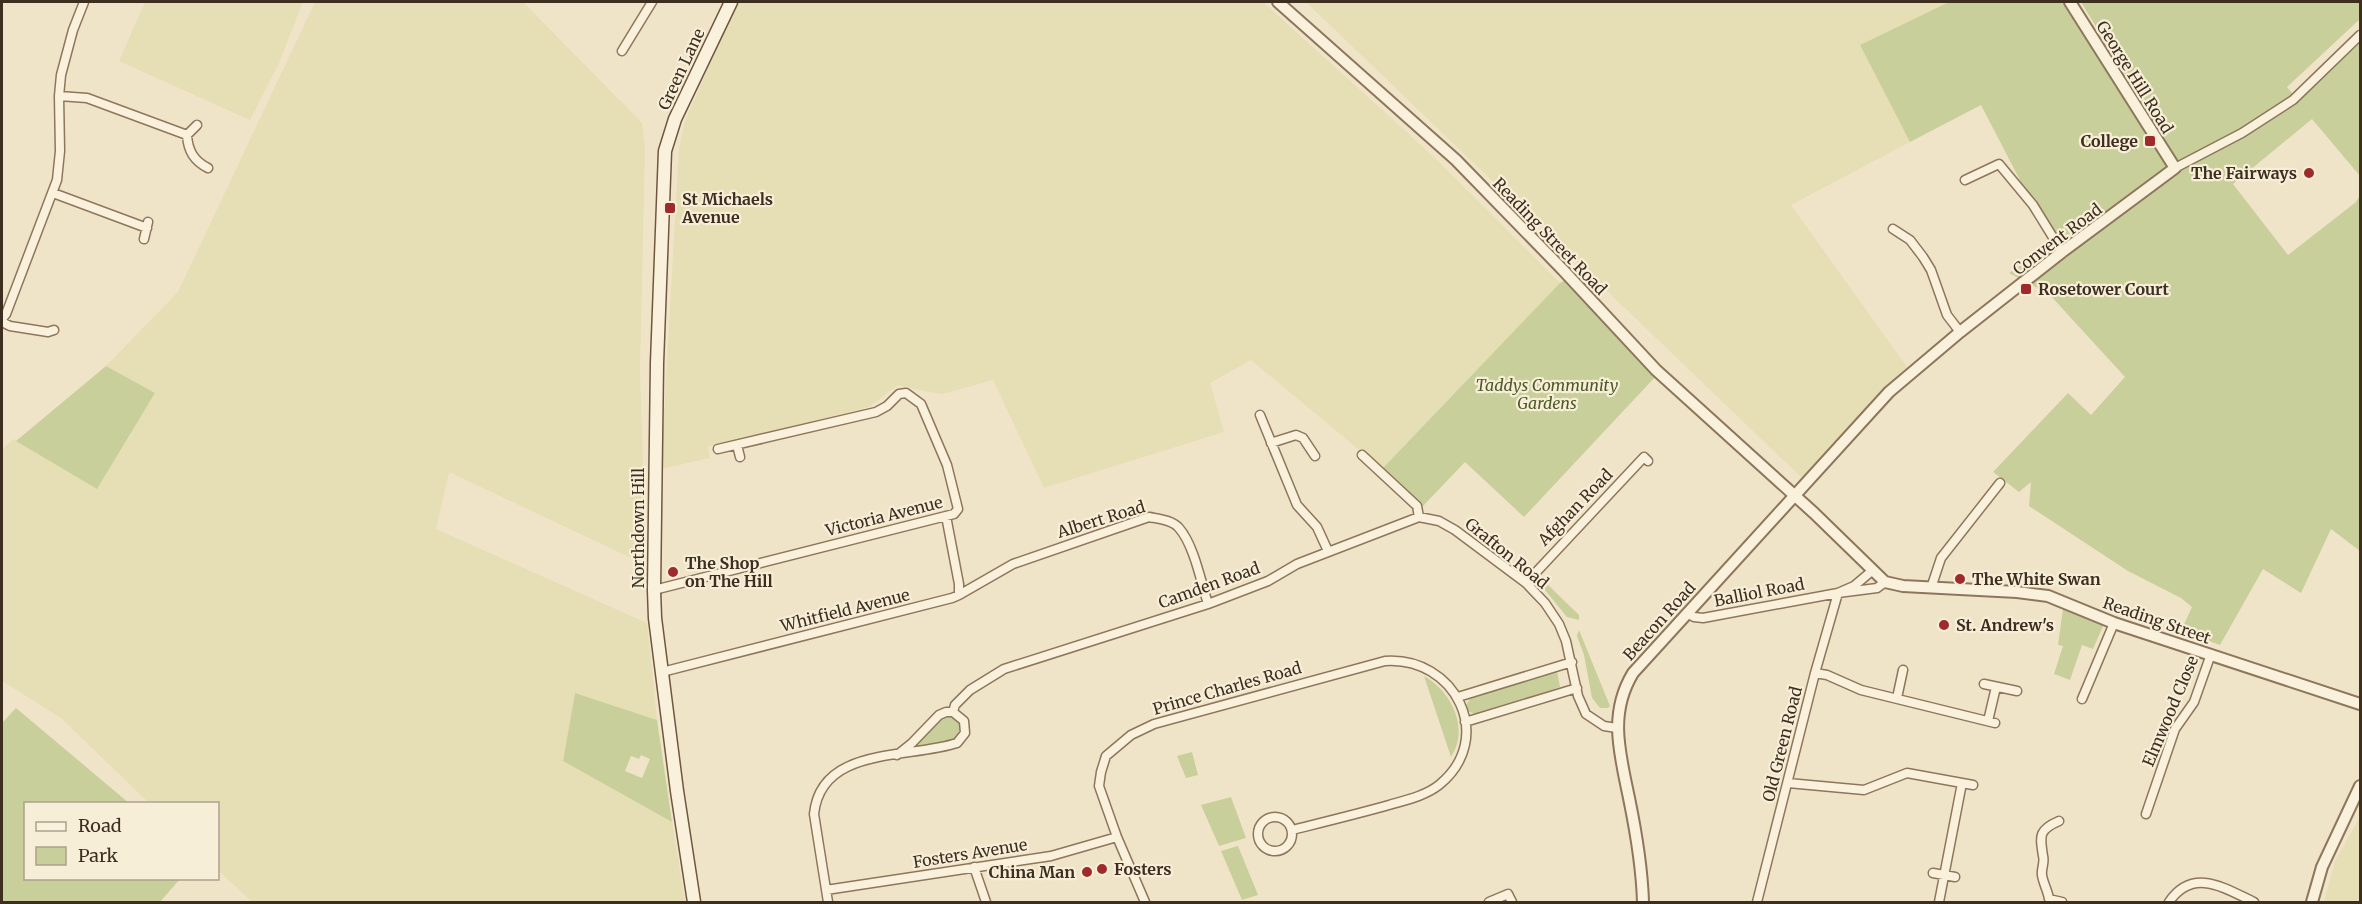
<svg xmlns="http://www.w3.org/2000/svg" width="2362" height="904" viewBox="0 0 2362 904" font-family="Merriweather,serif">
  <rect width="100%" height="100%" fill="#f0e4c8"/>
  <!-- farmland -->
  <path fill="#e6deb5" d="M 145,2 L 303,2 L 279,63 L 250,120 L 119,61 Z
    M 315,2 L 523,2 L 642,123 L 645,149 L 640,371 L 646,565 L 449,472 L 436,529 L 647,623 L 657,720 L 575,693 L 563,761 L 672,822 L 685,902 L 252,902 L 218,870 L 218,804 L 149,803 L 61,718 L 2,681 L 2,449 L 14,439 L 97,489 L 155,393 L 106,366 L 178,292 Z
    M 737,2 L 1263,2 L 1434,157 L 1560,283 L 1382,469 L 1251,360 L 1210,383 L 1224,432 L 1044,488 L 993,380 L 943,394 L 928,392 L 898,385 L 869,407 L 708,447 L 710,458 L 661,469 L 679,148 L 685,121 Z
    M 1306,2 L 1949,2 L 1860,45 L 1910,142 L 1791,205 L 1907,367 L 1882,389 L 1803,479 Z
    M 2360,817 L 2360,902 L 2324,902 L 2335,861 Z"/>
  <!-- green -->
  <path fill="#c9cf9b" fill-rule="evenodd" d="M 1949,2 L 2066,2 L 2137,117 L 2146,108 L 2081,2 L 2360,2 L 2360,19 L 2287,87 L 2298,101 L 2360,34 L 2360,176 L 2312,119 L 2233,184 L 2288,255 L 2356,202 L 2360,195 L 2360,551 L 2331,529 L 2301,593 L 2263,569 L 2220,645 L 2181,631 L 2192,607 L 2181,598 L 2128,571 L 2029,506 L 2031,482 L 2019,492 L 1993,472 L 2068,393 L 2091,415 L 2125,377 L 2049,294 L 2009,273 L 2053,244 L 1981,105 L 1910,142 L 1860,45 Z
    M 1567,279 L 1657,375 L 1524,517 L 1465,462 L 1423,506 L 1382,469 L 1560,283 Z
    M 106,366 L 155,393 L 97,489 L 16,441 Z
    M 1543,580 L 1579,615 L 1579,620 L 1567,617 L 1540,584 Z
    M 2063,609 L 2104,624 L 2093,649 L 2082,645 L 2070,680 L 2054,674 L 2063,646 L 2058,645 Z
    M 1579,630 L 1610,706 L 1608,708 L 1600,708 L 1592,698 L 1584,655 L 1577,636 Z
    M 1554,671 L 1557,671 L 1560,687 L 1475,714 L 1467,711 L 1466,705 L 1470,699 Z
    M 1424,676 C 1451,691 1470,728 1451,757 Z
    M 575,693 L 657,720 L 672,822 L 563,761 ZM 641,755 L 650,759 L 642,778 L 625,771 L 631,756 L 639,759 Z
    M 16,708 L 129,803 L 26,804 L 26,878 L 180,879 L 160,902 L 2,902 L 2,723 Z
    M 948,716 L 955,718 L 960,723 L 961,734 L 952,742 L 915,747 L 944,717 Z
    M 1192,752 L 1198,775 L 1186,778 L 1177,756 Z
    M 1231,797 L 1246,838 L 1219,846 L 1201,805 Z
    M 1238,846 L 1258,895 L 1242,900 L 1221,851 Z"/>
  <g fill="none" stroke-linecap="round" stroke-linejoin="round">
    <!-- minor casing -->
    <g stroke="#8d765c" stroke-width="11">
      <path id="minor" d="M 622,51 L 652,2
        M 59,96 L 87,98 L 187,135 L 197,125
        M 187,135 C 188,151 194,161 208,168
        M 2175,168 L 2242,133 L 2293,100 L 2360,35
        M 1965,180 L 1999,164 L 2033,205 L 2062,252
        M 53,193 L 147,228
        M 1893,229 L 1910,240 L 1923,257 L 1931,270 L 1947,315 L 1960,332
        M 144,239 L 148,222
        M 2,319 L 6,314 L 57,180 L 60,151 L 59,96 L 61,75 L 73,30 L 84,2
        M 2,322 L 10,326 L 48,332 L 54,330
        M 1260,415 L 1297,505 L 1317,527 L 1328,551
        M 1271,443 L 1296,435 L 1303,438 L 1315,456
        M 737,445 L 740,457
        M 1362,455 L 1417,506 L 1419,517
        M 1526,583 L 1644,457 L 1648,461
        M 1931,588 L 1941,558 L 2000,483
        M 654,590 L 946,516 L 954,514 L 958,509 L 947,465 L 921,404 L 906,393 L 899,394 L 887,406 L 876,412 L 718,449
        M 959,595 L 1013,564 L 1149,517 C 1159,519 1172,520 1179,528 C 1194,545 1201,582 1208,604
        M 1687,613 L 1694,617 L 1703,618 L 1838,593 L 1877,588 L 1885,582
        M 662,672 L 952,598 L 959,595 L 959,584 L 946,516
        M 1815,673 L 1827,675 L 1861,690 L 1995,723
        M 1984,684 L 2017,691
        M 1458,697 L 1572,662
        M 1897,698 L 1903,670
        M 2082,699 L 2114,623
        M 953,712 L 955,705 L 970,690 L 1004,669 L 1208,604 L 1268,581 L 1297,564 L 1419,517 L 1439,521 L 1455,530 L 1526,583 L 1545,603 L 1559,624 L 1566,641 L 1578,696 L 1586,714 L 1604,726 L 1617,728
        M 1988,721 L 1996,687
        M 1465,722 L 1577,688
        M 1788,783 L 1864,790 L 1907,773 L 1973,785
        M 2146,814 L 2175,729 L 2194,702 L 2211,654
        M1258 834a17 17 0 1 1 34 0a17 17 0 1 1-34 0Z
        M 2059,821 C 2038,830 2040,836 2043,856 C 2045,862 2041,869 2042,875 C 2043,883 2048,891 2049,899 L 2062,902
        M 974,867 L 986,902
        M 1933,873 L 1955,877
        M 826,890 L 1051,856 L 1117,837
        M 828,902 L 814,814 C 821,746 908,759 957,743 L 965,733 L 964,721 L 953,712 L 946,712 L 939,715 L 912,743 L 897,755
        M 1145,902 L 1117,837 L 1099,786 L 1101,772 L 1106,756 L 1131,735 L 1154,724 L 1385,661 C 1455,656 1497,738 1439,785 C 1425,796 1406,800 1389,805 C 1357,814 1324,822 1292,830
        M 1489,902 L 1508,894 L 1512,902
        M 1757,902 L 1815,673 L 1838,593 L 1854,586 L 1873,570
        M 1939,902 L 1962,783
        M 2169,902 C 2193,867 2224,888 2254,902"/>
    </g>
    <!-- tertiary casing -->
    <g stroke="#8d765c" stroke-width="14">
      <path id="tertiary" d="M 1278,2 L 1456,160 L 1563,270 L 1656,370 L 1814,513 L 1885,582 L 1903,586 L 2017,592 L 2048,596 L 2114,623 L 2360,704
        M 1643,902 C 1642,867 1636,832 1629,798 C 1620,754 1608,714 1633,673 L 1889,392 L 1960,332 L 2062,252 L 2175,168 L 2070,2
        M 2312,902 L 2322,867 L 2360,786"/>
    </g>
    <!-- secondary casing -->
    <g stroke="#6f573f" stroke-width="15">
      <path id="secondary" d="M 694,902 L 677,791 L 655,618 L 654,590 L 657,363 L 665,151 L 675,119 L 731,2"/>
    </g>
    <!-- minor -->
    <use href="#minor" stroke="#faf1dc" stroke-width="8"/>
    <!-- tertiary -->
    <use href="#tertiary" stroke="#faf1dc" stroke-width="10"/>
    <!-- secondary -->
    <use href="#secondary" stroke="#faf1dc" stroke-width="12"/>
  </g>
  <!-- markers -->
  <g fill="#9e2a2b" stroke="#f7eed8" stroke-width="2">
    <rect x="2144" y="135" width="12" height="12" rx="3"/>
    <circle cx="2309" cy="173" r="6"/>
    <rect x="664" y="202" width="12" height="12" rx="3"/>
    <rect x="2020" y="283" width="12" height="12" rx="3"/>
    <circle cx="673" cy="572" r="6"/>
    <circle cx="1960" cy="579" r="6"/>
    <circle cx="1944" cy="625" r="6"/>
    <circle cx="1102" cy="869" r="6"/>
    <circle cx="1087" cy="872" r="6"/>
  </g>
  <g text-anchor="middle" stroke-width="4.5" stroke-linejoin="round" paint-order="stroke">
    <!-- street labels -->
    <g font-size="16" fill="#3d2e20" stroke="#f7eed8">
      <text transform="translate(681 69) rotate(-65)" y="6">Green Lane</text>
      <text transform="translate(2135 77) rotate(58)" y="6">George Hill Road</text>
      <text transform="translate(1550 236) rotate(46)" y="6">Reading Street Road</text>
      <text transform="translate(2057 239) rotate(-37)" y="6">Convent Road</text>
      <text transform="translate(1575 507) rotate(-46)" y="6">Afghan Road</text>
      <text transform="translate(884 516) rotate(-14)" y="6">Victoria Avenue</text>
      <text transform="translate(1101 519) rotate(-17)" y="6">Albert Road</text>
      <text transform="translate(638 528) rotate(-90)" y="6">Northdown Hill</text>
      <text transform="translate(1507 553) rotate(39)" y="6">Grafton Road</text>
      <text transform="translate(1209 585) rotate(-20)" y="6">Camden Road</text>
      <text transform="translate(1759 592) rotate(-11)" y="6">Balliol Road</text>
      <text transform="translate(845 610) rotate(-14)" y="6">Whitfield Avenue</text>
      <text transform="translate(2157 620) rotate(19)" y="6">Reading Street</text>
      <text transform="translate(1659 621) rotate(-48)" y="6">Beacon Road</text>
      <text transform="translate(1227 688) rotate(-16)" y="6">Prince Charles Road</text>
      <text transform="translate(2170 711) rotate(-67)" y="6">Elmwood Close</text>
      <text transform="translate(1782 744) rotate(-76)" y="6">Old Green Road</text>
      <text transform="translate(970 853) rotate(-9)" y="6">Fosters Avenue</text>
    </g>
    <!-- poi labels -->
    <g font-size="16" font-weight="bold" fill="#3d2e20" stroke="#f7eed8" text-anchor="start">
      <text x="2138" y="147" text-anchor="end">College</text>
      <text x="2297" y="179" text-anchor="end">The Fairways</text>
      <text x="682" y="205">St Michaels<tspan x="682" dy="18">Avenue</tspan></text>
      <text x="2038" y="295">Rosetower Court</text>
      <text x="685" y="569">The Shop<tspan x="685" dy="18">on The Hill</tspan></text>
      <text x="1972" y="585">The White Swan</text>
      <text x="1956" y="631">St. Andrew's</text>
      <text x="1114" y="875">Fosters</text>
      <text x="1075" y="878" text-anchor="end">China Man</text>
    </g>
    <!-- park labels -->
    <g font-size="16" font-style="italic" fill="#4d5a26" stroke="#f7eed8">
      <text x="1547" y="391">Taddys Community<tspan x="1547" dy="18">Gardens</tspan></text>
    </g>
  </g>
  <!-- border -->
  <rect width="2362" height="904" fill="none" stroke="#3d2e20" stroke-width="6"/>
  <!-- legend -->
  <rect x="24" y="802" width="195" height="78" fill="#f7eed8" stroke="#ada18e" stroke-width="1.5"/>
  <rect x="36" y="822" width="30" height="9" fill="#faf1dc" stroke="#ada18e" stroke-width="1.5"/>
  <text x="78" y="832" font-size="18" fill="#3d2e20">Road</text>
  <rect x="36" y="847" width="30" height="18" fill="#c9cf9b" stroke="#ada18e" stroke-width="1.5"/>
  <text x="78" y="862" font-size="18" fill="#3d2e20">Park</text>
</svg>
